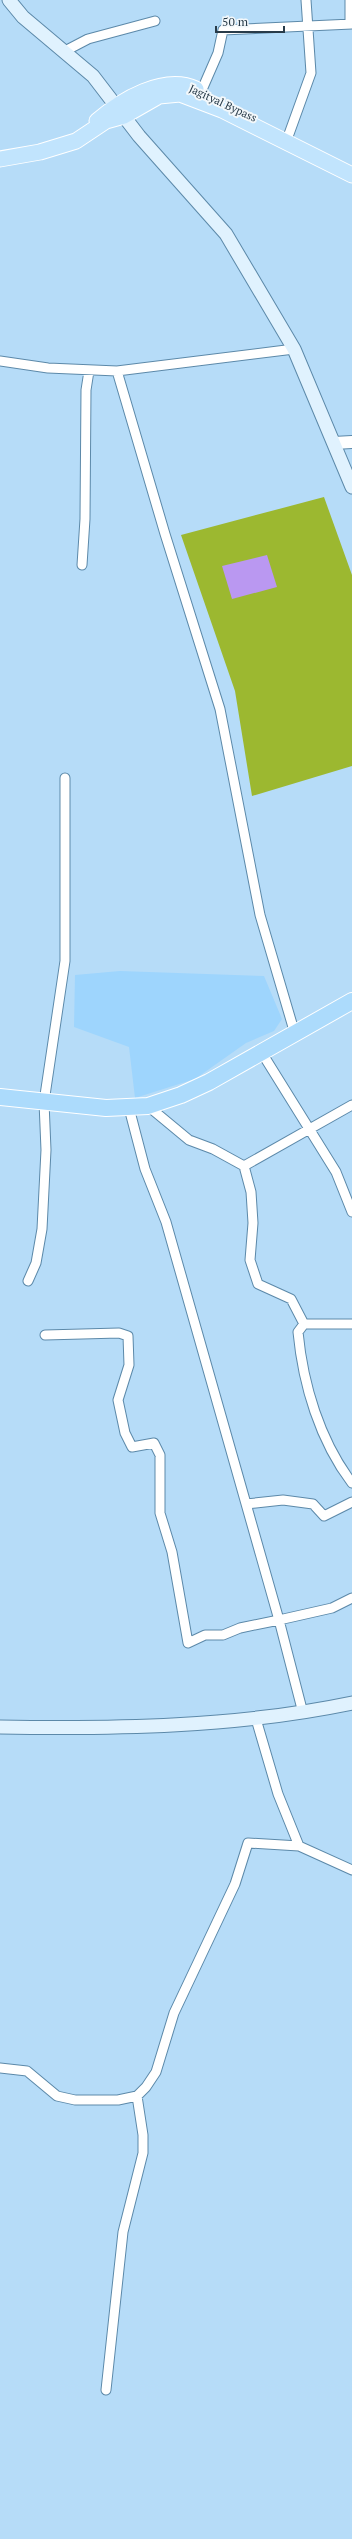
<svg xmlns="http://www.w3.org/2000/svg" width="352" height="2539" viewBox="0 0 352 2539" font-family="'PT Serif',serif">
  <rect width="100%" height="100%" fill="#b6dcf8"/>
  <!-- built -->
  <path fill="#9ed5fd" d="M 120,971 L 264,976 L 282,1019 L 274,1031 L 246,1043 L 195,1079 L 135,1098 L 129,1047 L 74,1027 L 75,975 Z"/>
  <!-- green -->
  <path fill="#9cb830" d="M 324,497 L 352,575 L 352,766 L 252,796 L 235,691 L 181,535 Z"/>
  <!-- water -->
  <path fill="#ba98f1" d="M 267,555 L 277,587 L 232,599 L 222,566 Z"/>
  <g fill="none" stroke-linecap="round" stroke-linejoin="round">
    <!-- minor casing -->
    <g stroke="#5c89a9" stroke-width="11">
      <path id="minor" d="M 350,0 L 350,24
        M 65,51 L 88,39 L 155,21
        M 201,92 L 218,53 L 223,30 L 352,24
        M 289,134 L 311,73 L 306,0
        M 0,361 L 48,368 L 117,371 L 294,349
        M 117,371 L 165,534 L 220,709 L 260,915 L 295,1034
        M 82,565 L 85,519 L 86,390 L 89,371
        M 262,1053 L 336,1172 L 352,1212
        M 352,1105 L 244,1166 L 251,1192 L 253,1223 L 250,1260 L 258,1284 L 291,1299 L 304,1324 L 352,1324
        M 148,1106 L 189,1140 L 213,1149 L 244,1166
        M 28,1281 L 36,1263 L 42,1229 L 46,1150 L 44,1102 L 65,961 L 65,778
        M 304,1324 L 298,1332 C 303,1385 320,1441 352,1483
        M 45,1335 L 119,1333 L 128,1336 L 129,1365 L 118,1400 L 125,1433 L 132,1447 L 154,1443 L 160,1455 L 160,1513 L 172,1552 L 188,1643 L 205,1635 L 223,1635 L 240,1628 L 279,1620 L 166,1222 L 145,1169 L 129,1108
        M 246,1504 L 283,1500 L 313,1504 L 324,1516 L 352,1502
        M 303,1713 L 279,1620 L 332,1608 L 352,1598
        M 256,1719 L 278,1794 L 299,1846
        M 0,2068 L 27,2071 L 57,2096 L 75,2100 L 118,2100 L 137,2096 L 146,2087 L 156,2072 L 174,2013 L 235,1884 L 248,1843 L 299,1846 L 352,1870
        M 106,2390 L 123,2232 L 143,2153 L 143,2135 L 137,2096"/>
    </g>
    <!-- tertiary casing -->
    <g stroke="#5c89a9" stroke-width="14">
      <path id="tertiary" d="M 334,443 L 352,442"/>
    </g>
    <!-- secondary casing -->
    <g stroke="#5c89a9" stroke-width="15">
      <path id="secondary" d="M 9,0 L 23,17 L 93,76 L 139,136 L 226,234 L 294,349 L 352,487
        M 0,1727 C 117,1729 237,1727 352,1703"/>
    </g>
    <!-- primary casing -->
    <g stroke="#fff" stroke-width="17">
      <path id="primary" d="M 97,121 C 121,100 164,74 196,89
        M 0,159 L 40,152 L 76,141 L 106,121 L 124,116 L 159,96 L 180,94 L 222,110 L 352,175"/>
    </g>
    <!-- trunk casing -->
    <g stroke="#fff" stroke-width="18">
      <path id="trunk" d="M 0,1097 L 106,1108 L 148,1106 L 181,1095 L 209,1082 L 352,1001"/>
    </g>
    <!-- minor -->
    <use href="#minor" stroke="#fff" stroke-width="9"/>
    <!-- tertiary -->
    <use href="#tertiary" stroke="#fff" stroke-width="12"/>
    <!-- secondary -->
    <use href="#secondary" stroke="#e0f2fe" stroke-width="13"/>
    <!-- primary -->
    <use href="#primary" stroke="#c1e4fd" stroke-width="15"/>
    <!-- trunk -->
    <use href="#trunk" stroke="#acdbfc" stroke-width="16"/>
  </g>
  <g text-anchor="middle" stroke-width="4" stroke-linejoin="round" paint-order="stroke">
    <!-- street labels -->
    <g font-size="11" fill="#283b49" stroke="#f3f8fb">
      <text transform="translate(223 103) rotate(25)" y="4">Jagityal Bypass</text>
    </g>
  </g>
  <!-- scale -->
  <path d="M216 26v6h68v-6" fill="none" stroke="#283b49" stroke-width="2"/>
  <text x="222" y="26" font-size="12" fill="#283b49" stroke="#f3f8fb" stroke-width="3" paint-order="stroke">50 m</text>
</svg>
